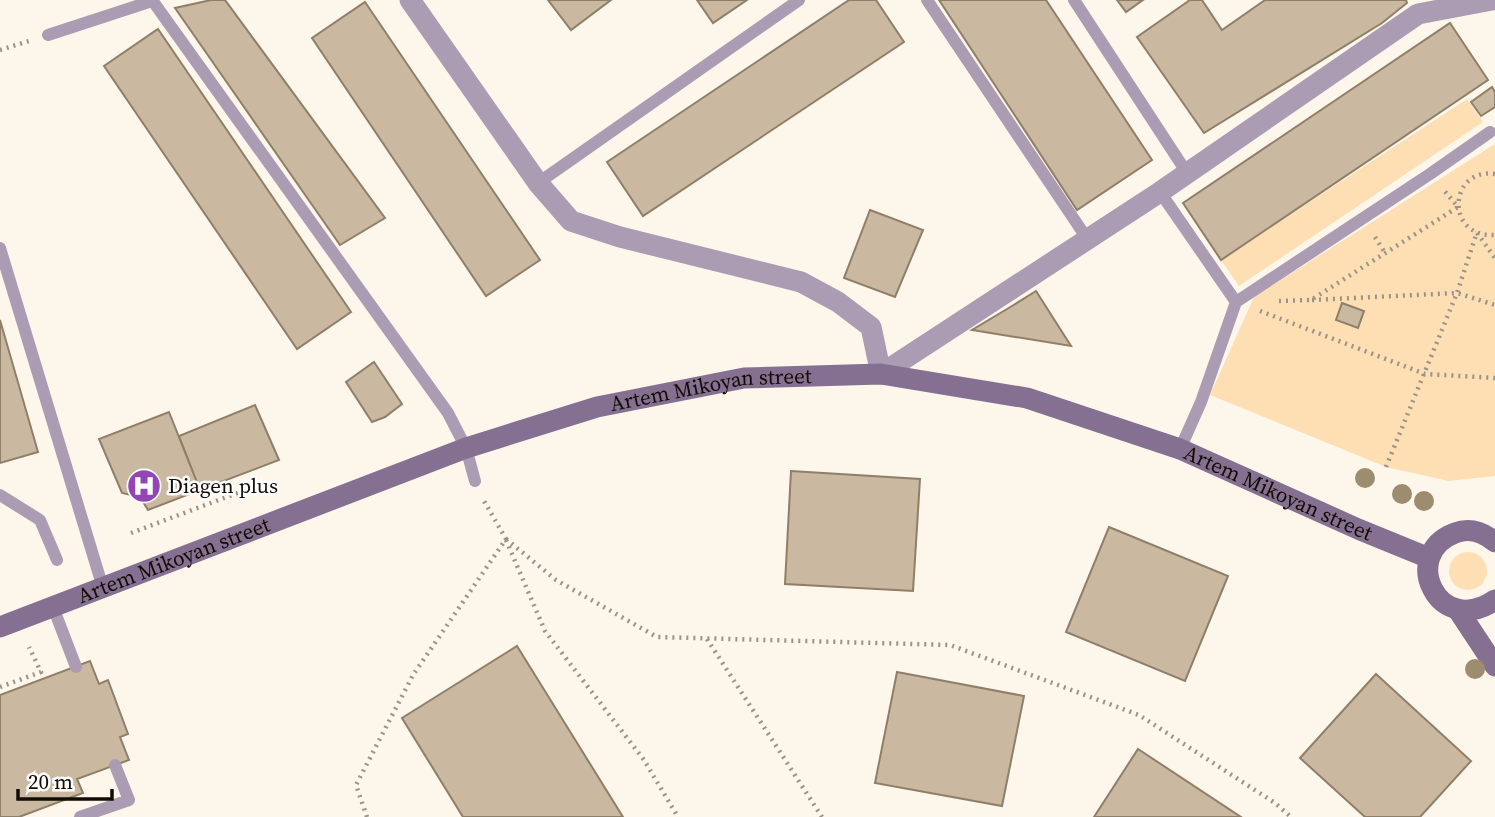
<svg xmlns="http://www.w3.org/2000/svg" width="1495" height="817" viewBox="0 0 1495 817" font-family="'Source Serif 4',serif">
  <rect width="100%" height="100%" fill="#fdf6eb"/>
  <!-- green -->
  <path fill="#fedfb3" d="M 1467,99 L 1483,122 L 1239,286 L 1221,260 Z
    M 1495,144 L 1495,476 L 1449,481 L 1386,467 L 1210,395 L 1254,297 Z
    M1449 571a19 19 0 1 1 38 0a19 19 0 1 1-38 0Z"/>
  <!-- building -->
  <path fill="#cab9a0" stroke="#8f7f68" stroke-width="2" d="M 211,0 L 225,0 L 385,218 L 340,245 L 175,8 Z
    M 548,0 L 611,0 L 571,30 Z
    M 697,0 L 747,0 L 713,23 Z
    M 849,0 L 876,0 L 904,42 L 643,216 L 607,162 Z
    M 939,0 L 1046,0 L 1152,160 L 1077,210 Z
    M 1117,0 L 1143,0 L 1126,12 Z
    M 1190,0 L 1202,0 L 1222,30 L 1265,0 L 1406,0 L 1407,3 L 1382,23 L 1204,133 L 1137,37 Z
    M 365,2 L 540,260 L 486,296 L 312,38 Z
    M 1450,23 L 1488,80 L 1221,260 L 1183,203 Z
    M 158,29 L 351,312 L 297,349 L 104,66 Z
    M 1492,87 L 1495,92 L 1495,107 L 1481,116 L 1471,102 Z
    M 870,210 L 923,230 L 895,297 L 844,278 Z
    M 1036,291 L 1071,346 L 972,330 L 1012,306 Z
    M 1342,303 L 1364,311 L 1358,328 L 1336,320 Z
    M 0,320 L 38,452 L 0,463 Z
    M 374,362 L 402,404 L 385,417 L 372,422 L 346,382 Z
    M 255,405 L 279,460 L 200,490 L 179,436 Z
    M 169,412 L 200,490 L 148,510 L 140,497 L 122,493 L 99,439 Z
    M 791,471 L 920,479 L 913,591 L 785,584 Z
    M 1109,527 L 1228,576 L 1185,681 L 1066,632 Z
    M 517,646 L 623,817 L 463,817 L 402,718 Z
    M 90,661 L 99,684 L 108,680 L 128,734 L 120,737 L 129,760 L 77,779 L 83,793 L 19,817 L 0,817 L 0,695 Z
    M 897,672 L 1024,696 L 1002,806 L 875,783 Z
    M 1376,674 L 1471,761 L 1420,817 L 1365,817 L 1300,758 Z
    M 1138,749 L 1241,817 L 1094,817 Z"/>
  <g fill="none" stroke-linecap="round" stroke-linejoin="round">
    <!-- path -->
    <path stroke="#9a938a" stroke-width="4.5" stroke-dasharray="2 5" stroke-linecap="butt" d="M 0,50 L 29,41
      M 1495,174 C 1449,167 1444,238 1495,235
      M 1477,233 L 1495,258
      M 1375,237 L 1385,253
      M 1312,300 L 1457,293 L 1495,305
      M 1279,301 L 1311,300 L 1458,207 L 1442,188
      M 1260,311 L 1425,374 L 1495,378
      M 1386,467 L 1457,293 L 1477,232
      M 131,533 L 264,483
      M 506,539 L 556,580 L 657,637 L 950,645 L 1139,715 L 1275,803 L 1291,817
      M 506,540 L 545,631 L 644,760 L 678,817
      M 707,639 L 822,817
      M 0,687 L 41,672 L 29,647
      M 367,817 L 356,785 L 413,675 L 506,539 L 484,501"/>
    <!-- lane -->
    <path stroke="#ab9cb3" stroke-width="12" d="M 152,0 L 448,413 L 466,448 L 475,481
      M 927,0 L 1088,240
      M 1074,0 L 1187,173
      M 48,35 L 152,1
      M 538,183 L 799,0
      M 1160,192 L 1236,302 L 1201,402 L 1180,449
      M 0,248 L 103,588
      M 1236,302 L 1430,174 L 1490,132
      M 0,495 L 40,520 L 57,560
      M 53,607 L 76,667
      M 80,817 L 129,800 L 115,765"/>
    <!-- street -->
    <path stroke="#ab9cb3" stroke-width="21" d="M 410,0 L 538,183 L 571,221 L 620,237 L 801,282 L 838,302 L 871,327 L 881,374 L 1160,192 L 1418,14 L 1492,0"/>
    <!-- secondary -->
    <g stroke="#867091" stroke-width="21">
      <path d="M 1495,542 C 1483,532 1470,527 1455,533 C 1399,554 1438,639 1495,600"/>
      <path d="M 1458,610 L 1495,666"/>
      <path id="s1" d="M 0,627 L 466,448 L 597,407 L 744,378 L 881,374 L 1027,398 L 1180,449 L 1358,529 L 1429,558"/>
    </g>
  </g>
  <!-- trees -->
  <g fill="#9d8c6e">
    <circle cx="1365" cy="478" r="10"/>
    <circle cx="1402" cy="494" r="10"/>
    <circle cx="1424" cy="501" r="10"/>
    <circle cx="1475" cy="669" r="10"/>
  </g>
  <!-- icons -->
  <defs>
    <g id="hospital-disc" transform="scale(1.75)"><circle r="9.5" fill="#9345b6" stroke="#fff"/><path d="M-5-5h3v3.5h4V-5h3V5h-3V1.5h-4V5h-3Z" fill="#fff"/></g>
  </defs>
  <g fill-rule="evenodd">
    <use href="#hospital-disc" x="144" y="486"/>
  </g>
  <g text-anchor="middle" stroke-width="5" stroke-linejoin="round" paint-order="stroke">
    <!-- street labels -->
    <g font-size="21" fill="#120c05" stroke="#fff">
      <text dy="7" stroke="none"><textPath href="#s1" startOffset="752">Artem Mikoyan street</textPath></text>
      <text dy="7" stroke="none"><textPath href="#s1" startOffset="1340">Artem Mikoyan street</textPath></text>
      <text dy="7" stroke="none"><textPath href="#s1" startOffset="186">Artem Mikoyan street</textPath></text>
    </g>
    <!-- poi labels -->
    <g font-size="21" fill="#120c05" stroke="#fff" text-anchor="start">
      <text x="168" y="493">Diagen plus</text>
    </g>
  </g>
  <!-- scale -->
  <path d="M18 789v10h94v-10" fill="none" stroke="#120c05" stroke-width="3.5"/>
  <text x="28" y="789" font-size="21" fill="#120c05" stroke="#ffffff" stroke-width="5" paint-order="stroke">20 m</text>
</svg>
